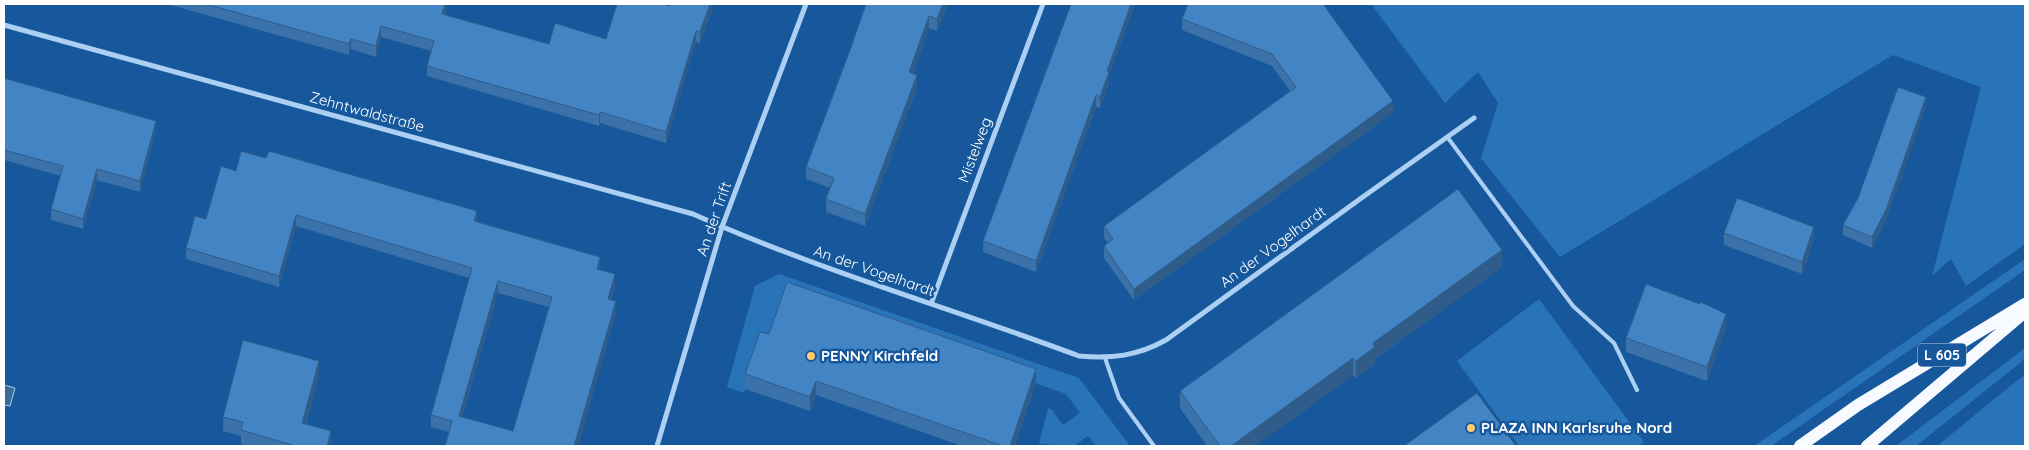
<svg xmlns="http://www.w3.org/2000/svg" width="2029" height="450" viewBox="0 0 2029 450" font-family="Quicksand,sans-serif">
  <rect width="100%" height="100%" fill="#16589b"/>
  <!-- green -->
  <path fill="#2973b9" d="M 1371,4 L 2025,4 L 2025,244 L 1966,286 L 1951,259 L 1932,276 L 1981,87 L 1893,55 L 1560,257 L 1481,158 L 1498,103 L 1478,72 L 1445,103 Z
    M 2025,259 L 2025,270 L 1771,446 L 1754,446 Z
    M 779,274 L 1079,378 L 1130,446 L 1096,446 L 1088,436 L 1074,446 L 1039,444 L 1048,408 L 1052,410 L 1063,425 L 1080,413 L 1066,394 L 787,296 L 769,349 L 760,346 L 744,393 L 727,387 L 755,286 Z
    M 1539,299 L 1644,442 L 1639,446 L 1519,446 L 1457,361 Z
    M 2025,348 L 2025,359 L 1916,446 L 1896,446 Z
    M 2025,374 L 2025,446 L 1937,446 Z"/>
  <!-- water -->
  <path fill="#3a6a9a" stroke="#9eccf5" d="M 4,385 L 15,388 L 10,406 L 4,405 Z"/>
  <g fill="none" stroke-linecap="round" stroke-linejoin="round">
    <!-- lane -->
    <path stroke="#abd0f3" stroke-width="4" d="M 1448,138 L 1573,306 L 1614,343 L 1637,390
      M 1105,358 L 1119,398 L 1154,446"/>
    <!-- street -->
    <path stroke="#abd0f3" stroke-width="5" d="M 4,25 L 693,214 C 818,270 951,308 1079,356 C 1112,359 1137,356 1166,340 L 1360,199 L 1474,118
      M 931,304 L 1043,4
      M 657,446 L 722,227 L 806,4"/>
    <!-- primary -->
    <path stroke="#f7faff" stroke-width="12" d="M 1800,446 L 1858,405 L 2025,304
      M 1867,446 L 2025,312"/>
  </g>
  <!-- wall -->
  <path fill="#3a72a9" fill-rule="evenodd" d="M 167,4 L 447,4 L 445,15 L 549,44 L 606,39 L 670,6 L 671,4 L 714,4 L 700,43 L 696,42 L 666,143 L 600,123 L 599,126 L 427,76 L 427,66 L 431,51 L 381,37 L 376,57 L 351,49 L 349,55 Z
    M 866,4 L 948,4 L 937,31 L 929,28 L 913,74 L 917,88 L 865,226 L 826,212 L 826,199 L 830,188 L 806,179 L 806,167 L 850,50 Z
    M 1071,4 L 1135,4 L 1109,75 L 1109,83 L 1100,108 L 1096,107 L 1036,272 L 983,252 L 983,241 Z
    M 1188,4 L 1393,113 L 1134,300 L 1104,258 L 1104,246 L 1108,243 L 1104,238 L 1104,226 L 1290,91 L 1272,66 L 1182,30 L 1182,19 Z
    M 4,78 L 156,131 L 140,192 L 97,180 L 83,229 L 51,220 L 51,209 L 61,176 L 4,160 Z
    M 1926,107 L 1886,220 L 1872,248 L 1843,235 L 1843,225 Z
    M 236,171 L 477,222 L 600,269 L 600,270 L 615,286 L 611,300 L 616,313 L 578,446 L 449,432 L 431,427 L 431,415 L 469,278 L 296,226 L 279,287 L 186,259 L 186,248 L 206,219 ZM 498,293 L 549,307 L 513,431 L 462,417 Z
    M 1724,233 L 1814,239 L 1802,274 L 1724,245 Z
    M 1502,267 L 1375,359 L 1375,364 L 1356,378 L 1353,375 L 1255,446 L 1207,446 L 1180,408 L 1180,391 Z
    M 1726,328 L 1707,381 L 1626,352 L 1626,338 Z
    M 769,334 L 1036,383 L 1015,446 L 962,446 L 816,395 L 810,411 L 745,389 L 745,374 Z
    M 319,375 L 306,424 L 331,445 L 331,446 L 247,446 L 241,444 L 241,436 L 223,431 L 223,417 Z"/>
  <!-- shaded-wall -->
  <path fill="#2f5c89" d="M 445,4 L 447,4 L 447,7 L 442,25 L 442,14 Z
    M 710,4 L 714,4 L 700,43 L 700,32 Z
    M 943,4 L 948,4 L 937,31 L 937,19 Z
    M 1131,4 L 1135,4 L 1109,75 L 1109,83 L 1100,108 L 1100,97 L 1107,71 Z
    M 929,16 L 929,28 L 909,85 L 909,72 Z
    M 381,26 L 381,37 L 376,57 L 376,46 Z
    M 696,31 L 696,42 L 666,143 L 666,132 Z
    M 351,39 L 351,49 L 349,55 L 349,44 Z
    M 917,75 L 917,88 L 865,226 L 865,214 Z
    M 1096,95 L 1096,107 L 1036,272 L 1036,261 Z
    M 1926,97 L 1926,107 L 1886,220 L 1872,248 L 1872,237 Z
    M 1393,101 L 1393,113 L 1134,300 L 1134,289 Z
    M 600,112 L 600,123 L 599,126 L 599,115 Z
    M 156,121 L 156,131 L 140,192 L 140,181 Z
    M 97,169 L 97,180 L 83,229 L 83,219 Z
    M 477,211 L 477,222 L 474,221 Z
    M 296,215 L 296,226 L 279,287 L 279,276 Z
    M 1814,227 L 1814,239 L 1802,274 L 1802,262 Z
    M 1502,250 L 1502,267 L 1375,359 L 1375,364 L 1356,378 L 1356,361 L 1373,343 Z
    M 600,257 L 600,269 L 597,280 L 597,269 Z
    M 615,274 L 615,286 L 608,311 L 608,299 Z
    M 498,281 L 498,293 L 459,427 L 459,416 Z
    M 616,301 L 616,313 L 578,446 L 574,446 Z
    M 1726,314 L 1726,328 L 1707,381 L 1707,367 Z
    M 1353,358 L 1353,375 L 1255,446 L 1231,446 Z
    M 319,361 L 319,375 L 302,437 L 302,423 Z
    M 1036,369 L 1036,383 L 1015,446 L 1010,446 Z
    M 816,381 L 816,395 L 810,411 L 810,397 Z
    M 331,431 L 331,446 L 327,446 Z"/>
  <!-- building -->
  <path fill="#4384c4" stroke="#2f5c89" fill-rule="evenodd" d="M 206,4 L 445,4 L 442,14 L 549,44 L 555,23 L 606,39 L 617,4 L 664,4 L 670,6 L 671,4 L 710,4 L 700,32 L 696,31 L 666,132 L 600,112 L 599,115 L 427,66 L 434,41 L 381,26 L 376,46 L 351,39 L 349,44 Z
    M 866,4 L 943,4 L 937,19 L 929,16 L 909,72 L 917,75 L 865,214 L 826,199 L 834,178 L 806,167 L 850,50 Z
    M 1071,4 L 1131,4 L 1107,71 L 1109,72 L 1100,97 L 1096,95 L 1036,261 L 983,241 Z
    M 1188,4 L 1323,4 L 1393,101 L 1134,289 L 1104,246 L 1113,239 L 1104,226 L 1296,87 L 1272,54 L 1182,19 Z
    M 4,78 L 156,121 L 140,181 L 97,169 L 83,219 L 51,209 L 63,166 L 4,150 Z
    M 1898,87 L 1926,97 L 1886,210 L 1872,237 L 1843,225 L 1858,198 Z
    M 241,151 L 266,158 L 269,151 L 477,211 L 474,221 L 600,257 L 597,269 L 615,274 L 608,299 L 616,301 L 574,446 L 445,446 L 452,421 L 431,415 L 472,268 L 296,215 L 279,276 L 186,248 L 195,216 L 206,219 L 221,166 L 236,171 ZM 498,281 L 552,297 L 513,431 L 459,416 Z
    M 1458,189 L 1502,250 L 1373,343 L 1375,347 L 1356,361 L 1353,358 L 1231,446 L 1220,446 L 1180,391 Z
    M 1737,198 L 1814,227 L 1802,262 L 1724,233 Z
    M 787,282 L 1036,369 L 1010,446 L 1003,446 L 816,381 L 810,397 L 745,374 L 760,332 L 769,334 Z
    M 1646,284 L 1700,304 L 1701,302 L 1726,314 L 1707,367 L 1626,338 Z
    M 243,340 L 319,361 L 302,423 L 331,431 L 327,446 L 292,446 L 292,445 L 241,430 L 243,422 L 223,417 Z
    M 1477,393 L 1516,446 L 1404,446 Z"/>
  <!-- markers -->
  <g fill="#ffcc6d" stroke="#16589b" stroke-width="2">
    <circle cx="811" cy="356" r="5"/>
    <circle cx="1471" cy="428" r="5"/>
  </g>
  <g text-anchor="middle" stroke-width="5" stroke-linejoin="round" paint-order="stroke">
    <!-- shield labels -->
    <rect fill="#16589b" stroke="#b9cde1" stroke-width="1" x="1918" y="343.5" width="48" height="23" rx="4"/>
    <g font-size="14" font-weight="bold" fill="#fff">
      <text x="1942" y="360">L 605</text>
    </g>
    <!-- street labels -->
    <g font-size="15" fill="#fff" stroke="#16589b">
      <text transform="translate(367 112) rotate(15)" y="5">Zehntwaldstraße</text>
      <text transform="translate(975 150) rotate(-69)" y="5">Mistelweg</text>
      <text transform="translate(714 219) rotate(-71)" y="5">An der Trift</text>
      <text transform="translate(1273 247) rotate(-36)" y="5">An der Vogelhardt</text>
      <text transform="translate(874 271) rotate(19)" y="5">An der Vogelhardt</text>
    </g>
    <!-- poi labels -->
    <g font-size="15" font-weight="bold" fill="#fff" stroke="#16589b" text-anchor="start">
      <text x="821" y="361">PENNY Kirchfeld</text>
      <text x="1481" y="433">PLAZA INN Karlsruhe Nord</text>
    </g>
  </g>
  <!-- border -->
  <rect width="2029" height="450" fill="none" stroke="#ffffff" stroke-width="10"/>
</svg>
